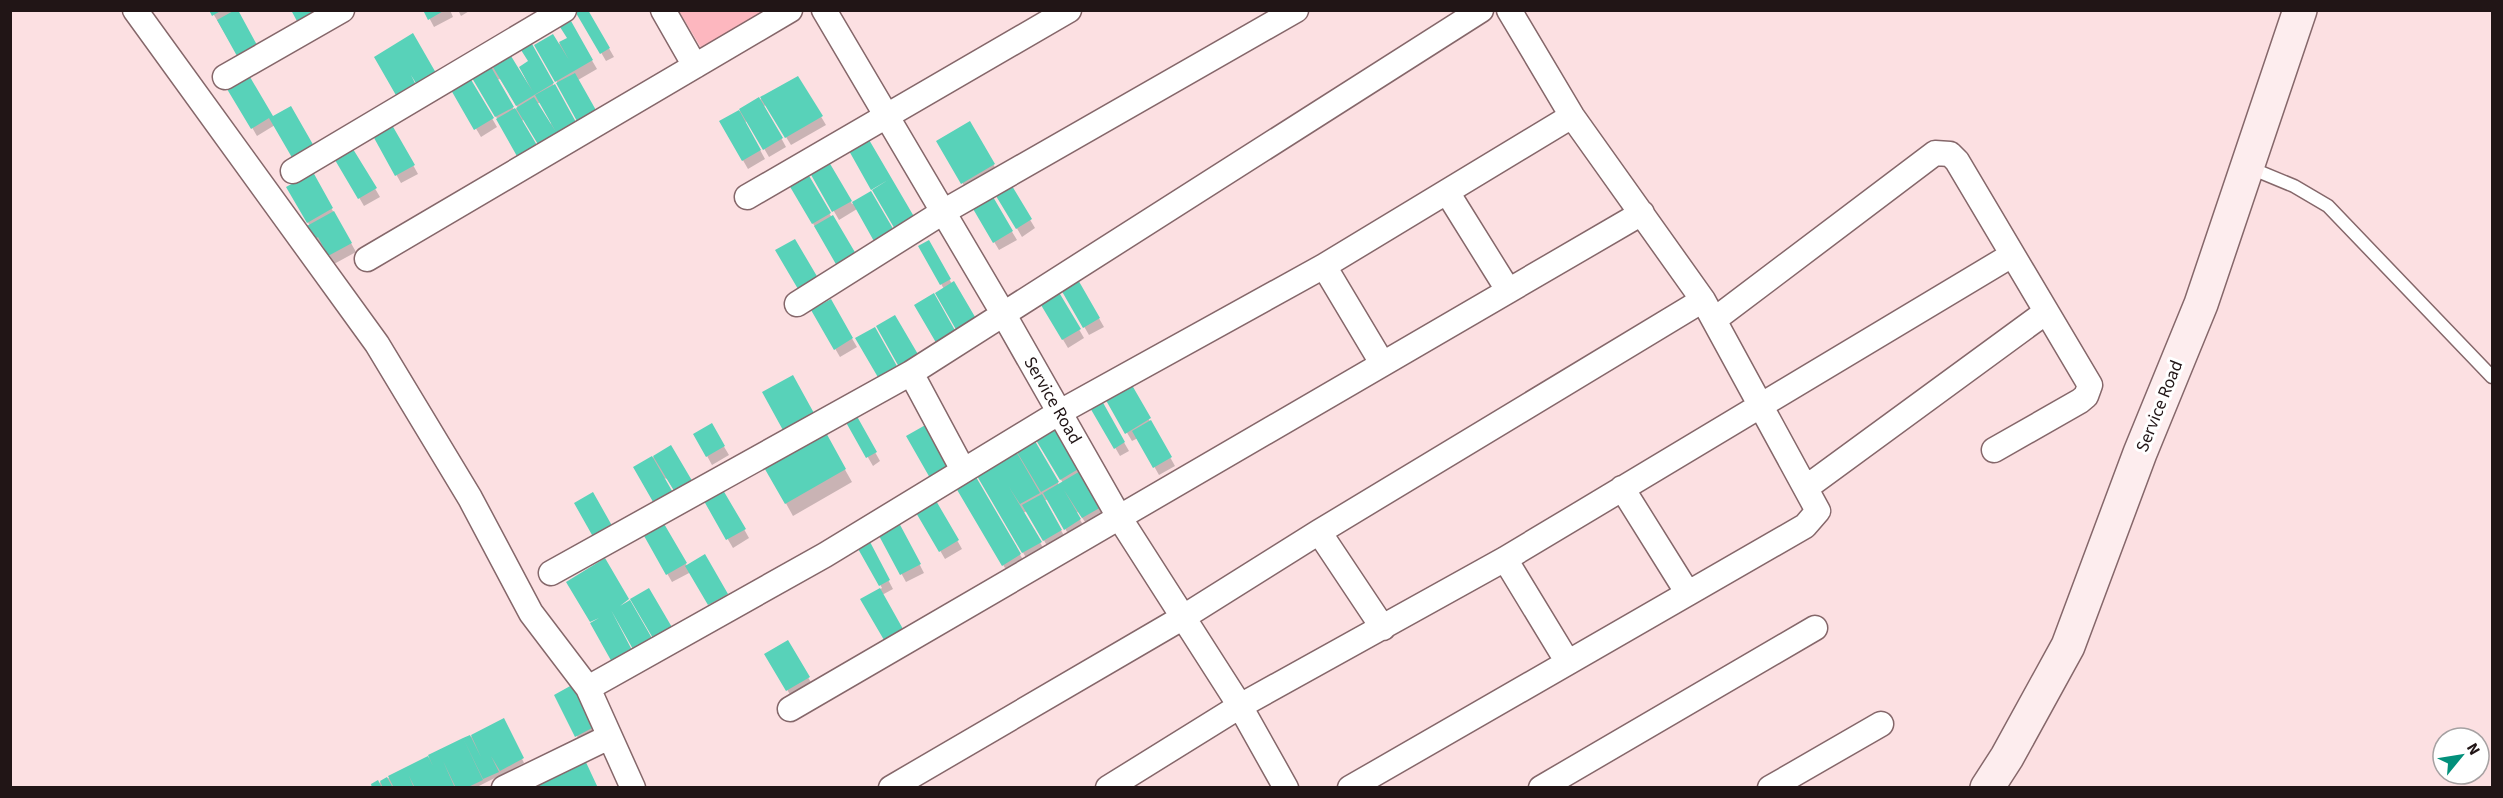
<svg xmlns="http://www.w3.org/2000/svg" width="2503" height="798" viewBox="0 0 2503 798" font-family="'Source Sans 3',sans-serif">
  <rect width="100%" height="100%" fill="#fce0e2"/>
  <!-- green -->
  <path fill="#fdb7bf" d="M 679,11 L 777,11 L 704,53 Z"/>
  <!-- shadow -->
  <path fill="#0003" fill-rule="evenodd" d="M 211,10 L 234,10 L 261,54 L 243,64 Z
    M 425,10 L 450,10 L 453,17 L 434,27 Z
    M 458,10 L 471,10 L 461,16 Z
    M 587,10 L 614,57 L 606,61 L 578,13 Z
    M 570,23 L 597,69 L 578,80 L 584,130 L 536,45 L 557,45 L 569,38 Z
    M 531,46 L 581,133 L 545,154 L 524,119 L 522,121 L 524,166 L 474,78 L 510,58 L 529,86 L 520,67 L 530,62 ZM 500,79 L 518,108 L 514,110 L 497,80 ZM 541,102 L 552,123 L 550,124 L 537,104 Z
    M 798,78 L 826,125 L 791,145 L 766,105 L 764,106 L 786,147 L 769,157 L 748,121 L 745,122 L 765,159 L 748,169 L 721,122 Z
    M 249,79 L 275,125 L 257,136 L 230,90 Z
    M 470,80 L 497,127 L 481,137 L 453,90 Z
    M 970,123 L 1001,178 L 970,196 L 938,141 Z
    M 392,127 L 418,174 L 401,183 L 375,137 Z
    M 353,151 L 380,197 L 364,206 L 337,160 Z
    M 829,164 L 852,204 L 871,193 L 857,209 L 839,220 L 812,173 Z
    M 312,174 L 356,252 L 334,264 L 324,245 L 319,248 L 310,226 L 288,188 Z
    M 808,176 L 832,218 L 818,232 L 791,186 Z
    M 1008,183 L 1035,228 L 1022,237 L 995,191 Z
    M 988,192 L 1017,240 L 999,250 L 971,203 Z
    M 928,242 L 952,284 L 944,289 L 920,247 Z
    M 1077,280 L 1104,327 L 1089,335 L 1062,289 Z
    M 1057,291 L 1084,338 L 1068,348 L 1040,301 Z
    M 830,301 L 857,347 L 840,357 L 813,311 Z
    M 1128,382 L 1175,466 L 1159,475 L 1138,438 L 1132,441 L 1105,396 Z
    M 1100,401 L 1129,451 L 1120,456 L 1091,406 Z
    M 853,413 L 880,461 L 873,466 L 845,418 Z
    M 711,425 L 729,455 L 712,465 L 695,434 Z
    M 1056,430 L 1106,515 L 1088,526 L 1078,512 L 1076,513 L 1085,528 L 1070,537 L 1048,499 L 1044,501 L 1066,539 L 1049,549 L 1027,511 L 1023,513 L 1045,551 L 1028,561 L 979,477 L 1035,444 L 1059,485 L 1063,483 L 1038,441 Z
    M 823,431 L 852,482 L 793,516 L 764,464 Z
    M 671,447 L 682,502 L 667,479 L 635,468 Z
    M 975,479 L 1025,563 L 1008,573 L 958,489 Z
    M 723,492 L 749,538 L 733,548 L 706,502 Z
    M 935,501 L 962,549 L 945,559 L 917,511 Z
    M 898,523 L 924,573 L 906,582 L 879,533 Z
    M 663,524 L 687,566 L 704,556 L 731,603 L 714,612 L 691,572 L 672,582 L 645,535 Z
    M 868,542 L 893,589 L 882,595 L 907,638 L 890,647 L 862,600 L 882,588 L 859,547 Z
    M 788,642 L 813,686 L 792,698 L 767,655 Z
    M 576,696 L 597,736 L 581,744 L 577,736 Z
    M 504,720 L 524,763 L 475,788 L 369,788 Z"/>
  <!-- building -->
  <path fill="#58d2b9" d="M 209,10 L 222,10 L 212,16 Z
    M 235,10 L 238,10 L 257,45 L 237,56 L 217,20 Z
    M 291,10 L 319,10 L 298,23 Z
    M 423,10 L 445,10 L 428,20 Z
    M 580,10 L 588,10 L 610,48 L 600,54 L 576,13 Z
    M 571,21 L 593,60 L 555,82 L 534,45 L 553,34 L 569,60 L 559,42 L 567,38 L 560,27 Z
    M 413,33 L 436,73 L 417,85 L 411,75 L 416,85 L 397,97 L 374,57 Z
    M 532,44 L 554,83 L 516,106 L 493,67 L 511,56 L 533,92 L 519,67 L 528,61 L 521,50 Z
    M 491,67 L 514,107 L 495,117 L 472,78 Z
    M 575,73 L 597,112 L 578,123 L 556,83 Z
    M 798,76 L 823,116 L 785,138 L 760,97 Z
    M 250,77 L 273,116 L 291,106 L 315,148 L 294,161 L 269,118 L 251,129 L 227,89 Z
    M 470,78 L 494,118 L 474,130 L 451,90 Z
    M 555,84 L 577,124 L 539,146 L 516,108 L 534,97 L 556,132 L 535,95 Z
    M 759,97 L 783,138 L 763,150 L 739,109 Z
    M 515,108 L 538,147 L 518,158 L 496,119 Z
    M 739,110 L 761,150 L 742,161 L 719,121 Z
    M 970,121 L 995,164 L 961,184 L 936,141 Z
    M 392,125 L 415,165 L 395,176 L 373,136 Z
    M 868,138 L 916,220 L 896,231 L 872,190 L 888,180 L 871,190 L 848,149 Z
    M 353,149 L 377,188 L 358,199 L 335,160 Z
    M 829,162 L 852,201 L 832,212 L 810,173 Z
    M 313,172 L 333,208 L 307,223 L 286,187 Z
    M 808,174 L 831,213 L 812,224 L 789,185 Z
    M 1009,181 L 1032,219 L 1016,229 L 993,191 Z
    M 989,190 L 1013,231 L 993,243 L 969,202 Z
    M 871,191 L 895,232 L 875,243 L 852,202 Z
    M 334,211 L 352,243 L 328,256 L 318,237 L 312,241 L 305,227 Z
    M 833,215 L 856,254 L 837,266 L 814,226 Z
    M 795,239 L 818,278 L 798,289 L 775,250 Z
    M 929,240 L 951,279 L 940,285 L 918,246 Z
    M 1077,278 L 1100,318 L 1083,328 L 1060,288 Z
    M 954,281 L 978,322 L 958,333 L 935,293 Z
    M 1057,289 L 1081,329 L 1062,340 L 1038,300 Z
    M 934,293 L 957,334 L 938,346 L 914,305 Z
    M 831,299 L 853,338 L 834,350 L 811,310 Z
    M 895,315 L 919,356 L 899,367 L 876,326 Z
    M 875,327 L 898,368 L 879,379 L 855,338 Z
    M 793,375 L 815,415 L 784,432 L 762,392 Z
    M 1129,380 L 1151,418 L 1125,434 L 1103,395 Z
    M 1101,399 L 1125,442 L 1114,449 L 1089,406 Z
    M 854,411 L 877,452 L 866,458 L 843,417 Z
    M 1151,420 L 1172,457 L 1153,468 L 1132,431 Z
    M 712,423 L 725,446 L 706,457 L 693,434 Z
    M 929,423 L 953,465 L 930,478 L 906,436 Z
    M 1057,428 L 1080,468 L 1060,480 L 1036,440 Z
    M 824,429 L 846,469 L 785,504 L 762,464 Z
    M 1035,441 L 1059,482 L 1041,492 L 1017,452 Z
    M 671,445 L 694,484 L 676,494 L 653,456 Z
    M 1017,453 L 1040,493 L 1020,504 L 1009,487 L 1042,542 L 1022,553 L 977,476 Z
    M 652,456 L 675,496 L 656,507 L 633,467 Z
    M 1082,470 L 1103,506 L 1082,518 L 1064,490 L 1081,519 L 1064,530 L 1043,493 Z
    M 976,477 L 1021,554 L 1002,566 L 956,488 Z
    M 723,490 L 746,529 L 726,540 L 704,501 Z
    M 593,492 L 615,531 L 596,542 L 574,503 Z
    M 1042,494 L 1062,530 L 1043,541 L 1022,505 Z
    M 935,499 L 959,540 L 939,552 L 915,511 Z
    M 898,521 L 921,564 L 900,575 L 877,532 Z
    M 663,522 L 687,563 L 666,575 L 643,534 Z
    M 869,540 L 890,580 L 879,586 L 857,547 Z
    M 705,554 L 728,594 L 708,605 L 685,566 Z
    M 605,558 L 629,599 L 620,606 L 630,600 L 653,640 L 634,651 L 611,610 L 633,652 L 613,664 L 590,623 L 599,618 L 590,622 L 566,582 Z
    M 649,588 L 673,629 L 654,640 L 630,599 Z
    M 880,588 L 903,629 L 884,640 L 860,599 Z
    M 788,640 L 810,677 L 786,691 L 764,654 Z
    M 572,685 L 594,727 L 575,737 L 554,695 Z
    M 504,718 L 524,758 L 500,771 L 491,756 L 499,772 L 483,779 L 463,738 L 470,735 L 481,757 L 471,735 Z
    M 463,738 L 483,780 L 466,788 L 456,788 L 443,761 L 455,788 L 415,788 L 409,776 L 414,788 L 394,788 L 388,776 L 428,756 L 433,766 L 428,755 Z
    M 584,758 L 598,788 L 523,788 Z
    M 387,777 L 393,788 L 383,788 L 380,781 Z
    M 378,780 L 382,788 L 372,788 L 371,784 Z"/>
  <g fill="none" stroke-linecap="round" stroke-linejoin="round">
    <!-- lane casing -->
    <g stroke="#85676a" stroke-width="15">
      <path id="lane" d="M 2248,167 L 2294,186 L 2328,206 L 2492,377"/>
    </g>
    <!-- street casing -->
    <g stroke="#85676a" stroke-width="27">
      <path id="street" d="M 135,10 L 377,344 L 470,498 L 531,613 L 588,688 L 633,788
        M 663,10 L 695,66
        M 824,10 L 1004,315 L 1119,517 L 1240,706 L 1286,788
        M 225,77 L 342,10
        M 293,171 L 564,10
        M 1447,192 L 1508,290
        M 747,197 L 1069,10
        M 367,259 L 790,10
        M 1324,266 L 1382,363
        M 797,304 L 943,212 L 1296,10
        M 1714,320 L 1935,153 L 1950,154 L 1957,161 L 2090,385 L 2086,396 L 2080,401 L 1994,450
        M 911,373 L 963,470
        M 1807,487 L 2046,312
        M 1622,488 L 1687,592
        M 1319,532 L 1383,628
        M 1505,559 L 1567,661
        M 551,573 L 911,373 L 1481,10
        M 588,688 L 825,555 L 1060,412 L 1324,266 L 1572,116
        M 790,709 L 1642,213
        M 504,788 L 609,737
        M 891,788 L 1182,618 L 1319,532 L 1703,300
        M 1108,788 L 1240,706 L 1505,559 L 2012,255
        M 1350,788 L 1805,526 L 1818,511 L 1703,300 L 1572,116 L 1509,10
        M 1541,788 L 1815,628
        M 1770,788 L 1881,724"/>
    </g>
    <!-- secondary casing -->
    <g stroke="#85676a" stroke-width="36">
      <path id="secondary" d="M 1987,788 L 2007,757 L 2068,646 L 2140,453 L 2201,304 L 2300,10"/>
    </g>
    <!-- lane -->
    <use href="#lane" stroke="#fff" stroke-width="12"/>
    <!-- street -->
    <use href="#street" stroke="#fff" stroke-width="24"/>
    <!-- secondary -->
    <use href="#secondary" stroke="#fdedee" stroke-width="33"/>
  </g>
  <g text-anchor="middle" stroke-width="6" stroke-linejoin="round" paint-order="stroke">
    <!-- street labels -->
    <g font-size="18" fill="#211516" stroke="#fff">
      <text transform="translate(1053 400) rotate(60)" y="6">Service Road</text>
      <text transform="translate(2159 406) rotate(-68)" y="6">Service Road</text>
    </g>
  </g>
  <!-- border -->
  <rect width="2503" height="798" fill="none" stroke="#211516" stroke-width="24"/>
  <!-- north arrow -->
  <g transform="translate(2461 756) rotate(60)"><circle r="28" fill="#ffffff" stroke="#a6a1a2" stroke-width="1.5"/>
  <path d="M0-4.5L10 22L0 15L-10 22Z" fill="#02907b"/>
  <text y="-9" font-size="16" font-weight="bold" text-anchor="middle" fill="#211516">N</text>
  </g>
</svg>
